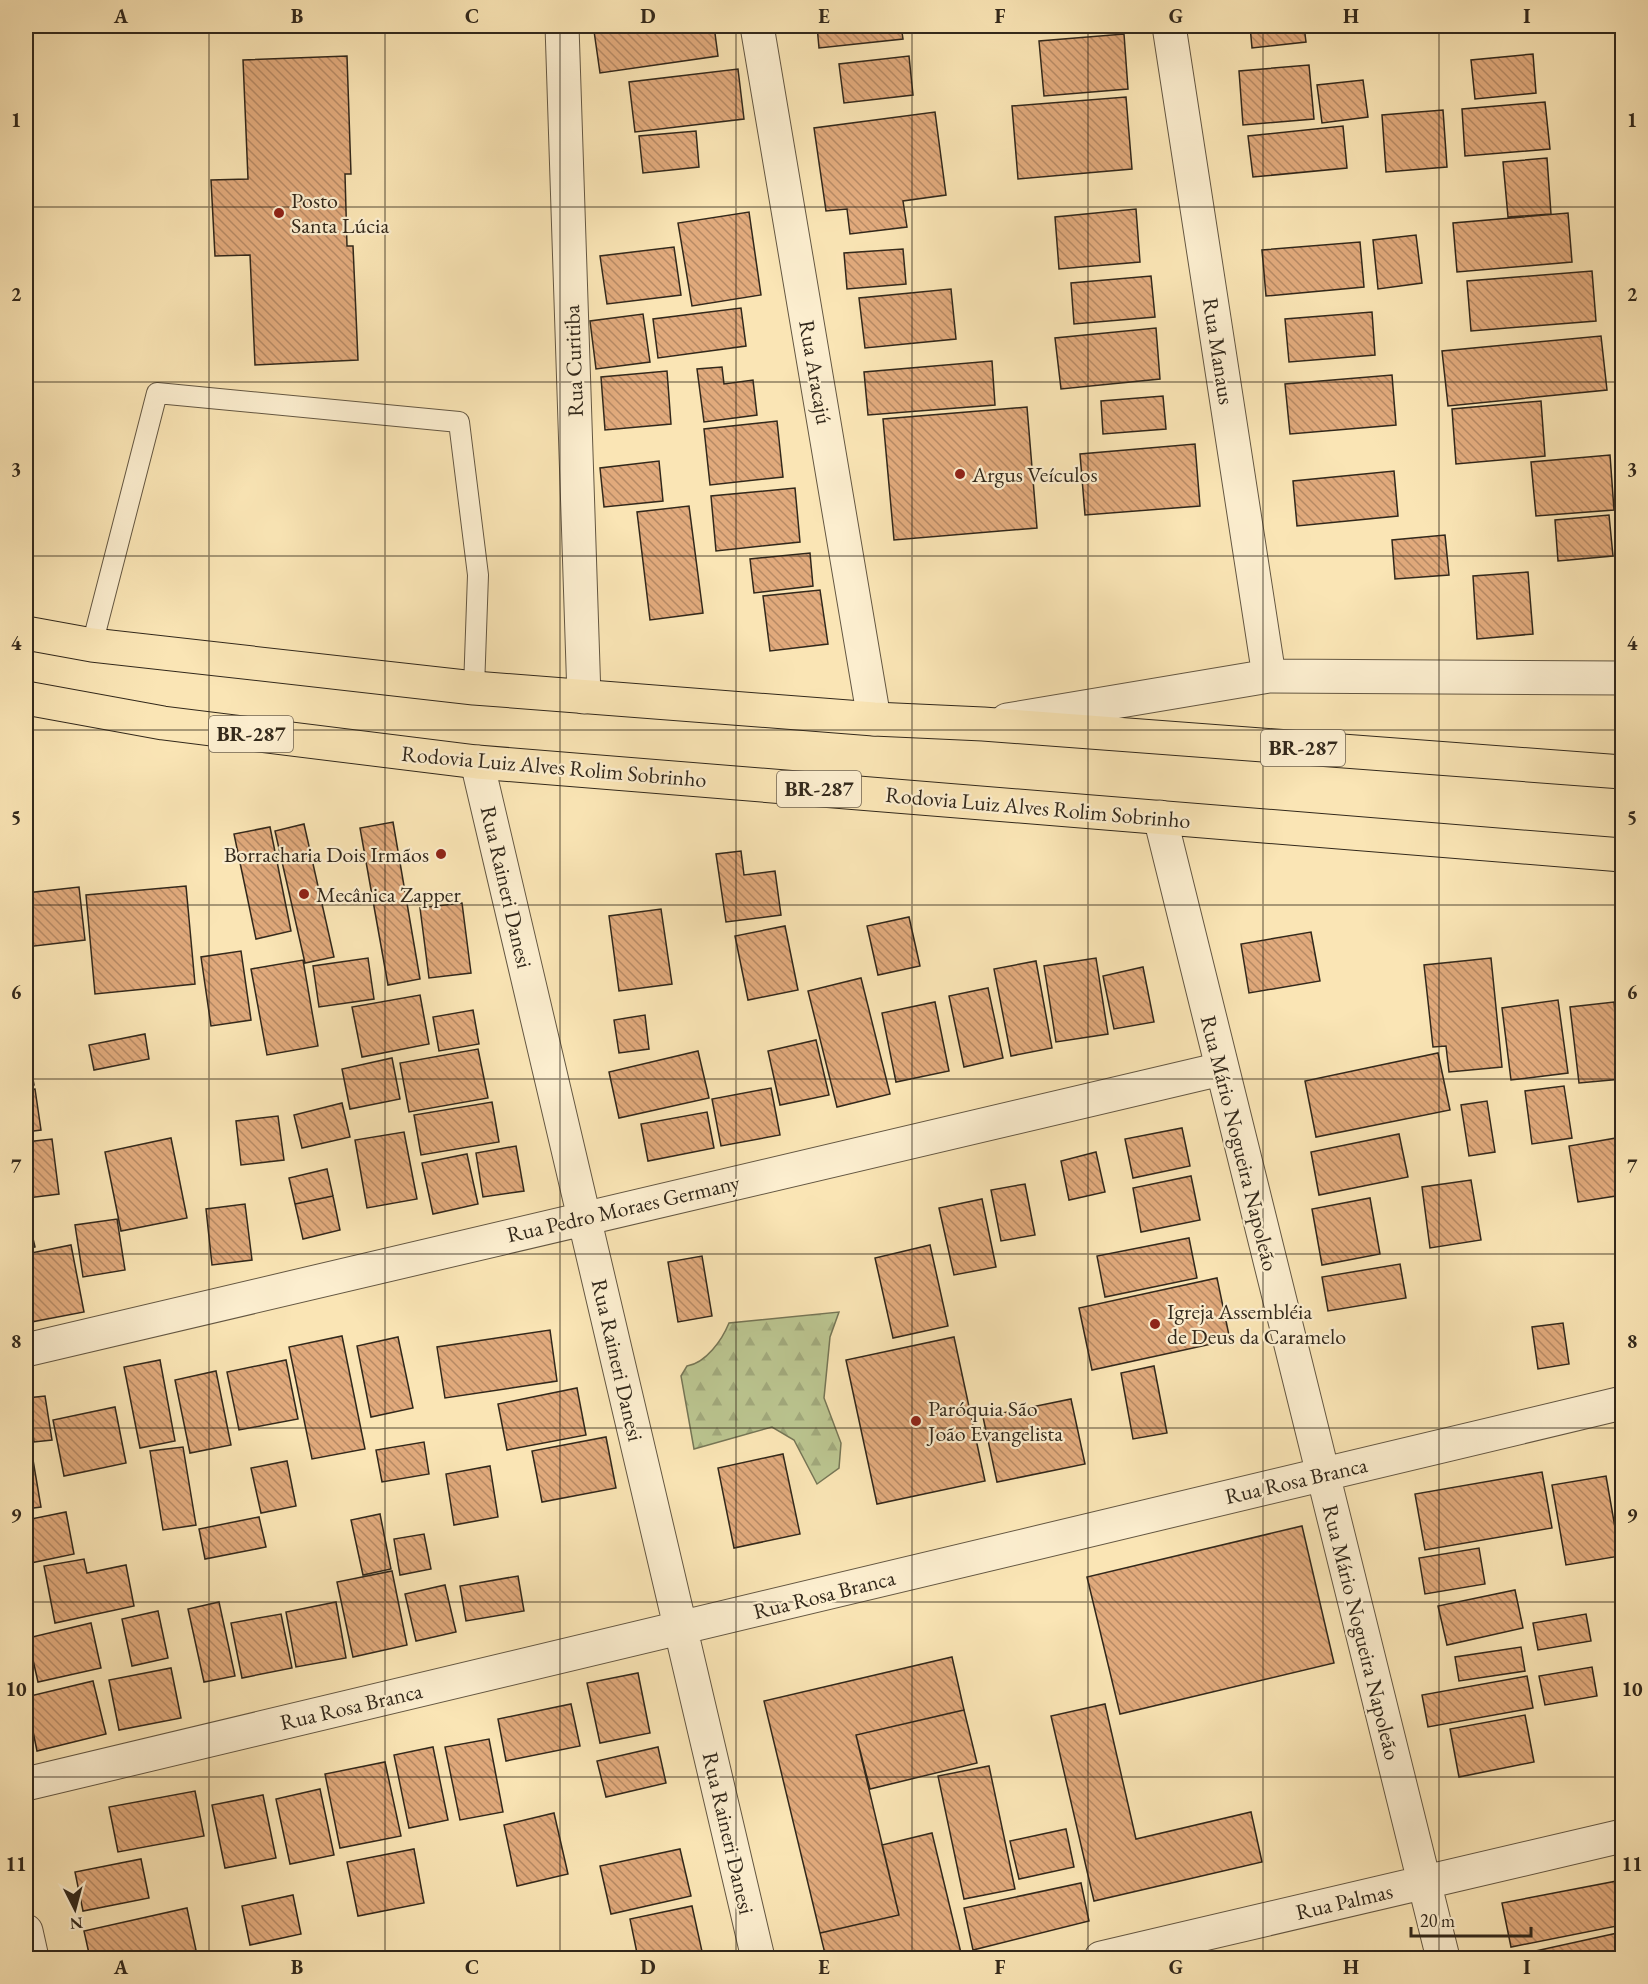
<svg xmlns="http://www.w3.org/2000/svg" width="1648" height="1984" viewBox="0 0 1648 1984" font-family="'EB Garamond',serif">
  <defs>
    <pattern id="forest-firs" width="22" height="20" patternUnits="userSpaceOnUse" patternTransform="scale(1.5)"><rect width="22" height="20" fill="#bbc590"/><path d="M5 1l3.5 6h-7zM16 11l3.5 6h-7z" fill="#a1a97c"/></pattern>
    <pattern id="building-back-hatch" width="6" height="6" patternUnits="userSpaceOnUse" patternTransform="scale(1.5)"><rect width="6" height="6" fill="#e1aa7c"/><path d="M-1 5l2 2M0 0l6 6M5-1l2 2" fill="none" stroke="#b78a65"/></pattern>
  </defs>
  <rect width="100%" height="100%" fill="#fae5b5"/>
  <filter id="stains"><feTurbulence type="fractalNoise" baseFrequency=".00333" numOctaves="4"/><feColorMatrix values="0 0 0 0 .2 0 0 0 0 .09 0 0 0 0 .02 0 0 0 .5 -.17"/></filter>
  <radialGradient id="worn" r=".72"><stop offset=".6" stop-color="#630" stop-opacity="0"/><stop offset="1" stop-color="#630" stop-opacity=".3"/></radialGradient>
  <!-- forest -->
  <path fill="url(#forest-firs)" stroke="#767656" stroke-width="1.5" d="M 839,1312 L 830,1337 L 824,1398 L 841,1443 L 839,1468 L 817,1484 L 794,1440 L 772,1427 L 694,1449 L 681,1376 L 687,1366 C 706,1363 722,1340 729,1323 Z"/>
  <!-- building -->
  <path fill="url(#building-back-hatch)" stroke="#32281b" stroke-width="1.5" d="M 633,26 L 714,26 L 718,56 L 600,73 L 594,31 Z
    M 817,26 L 901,26 L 903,39 L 819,48 Z
    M 1250,26 L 1304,26 L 1306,42 L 1252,48 Z
    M 1454,26 L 1533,26 L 1454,32 Z
    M 1124,34 L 1128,89 L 1044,96 L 1039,41 Z
    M 1533,54 L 1536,93 L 1475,99 L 1471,60 Z
    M 347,56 L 351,174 L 345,174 L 347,246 L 353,246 L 358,360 L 255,365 L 250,255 L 215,256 L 211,180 L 248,179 L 243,60 Z
    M 909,56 L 913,95 L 844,103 L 839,64 Z
    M 1309,65 L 1314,119 L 1243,125 L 1239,71 Z
    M 738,69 L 744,119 L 635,132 L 629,82 Z
    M 1363,80 L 1368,117 L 1322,123 L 1317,85 Z
    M 1126,97 L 1132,169 L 1018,179 L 1012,106 Z
    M 1545,102 L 1550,149 L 1465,156 L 1462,109 Z
    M 1443,110 L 1447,167 L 1386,172 L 1382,115 Z
    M 935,112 L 946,195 L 903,201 L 907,227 L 850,234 L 847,209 L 826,211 L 814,128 Z
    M 1343,126 L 1347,168 L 1253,177 L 1248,136 Z
    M 696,131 L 699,167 L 643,173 L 639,136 Z
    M 1547,158 L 1551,214 L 1508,217 L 1503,162 Z
    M 1136,209 L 1140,262 L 1059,269 L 1055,217 Z
    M 749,212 L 761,295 L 692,306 L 678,223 Z
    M 1568,213 L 1572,262 L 1457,272 L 1453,223 Z
    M 1416,235 L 1422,283 L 1378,289 L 1373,240 Z
    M 1360,242 L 1364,287 L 1266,296 L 1262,250 Z
    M 674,247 L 681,295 L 607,304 L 600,256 Z
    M 903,249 L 906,284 L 847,289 L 844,253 Z
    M 1592,271 L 1596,321 L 1471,331 L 1467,281 Z
    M 1151,276 L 1155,317 L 1074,324 L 1071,283 Z
    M 951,289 L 956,339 L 865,348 L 859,298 Z
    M 741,308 L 746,346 L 658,358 L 653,319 Z
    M 1372,312 L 1375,355 L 1289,362 L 1285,319 Z
    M 643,314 L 650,362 L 596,369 L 590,321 Z
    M 1156,328 L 1160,379 L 1061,389 L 1055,338 Z
    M 1601,336 L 1607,390 L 1448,406 L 1442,351 Z
    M 992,361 L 995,405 L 868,415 L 864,372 Z
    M 722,367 L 724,384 L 753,380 L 757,415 L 704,422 L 697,369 Z
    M 667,371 L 671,424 L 605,430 L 601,377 Z
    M 1392,375 L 1396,425 L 1290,434 L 1285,384 Z
    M 1163,396 L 1166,429 L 1103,434 L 1101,401 Z
    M 1541,401 L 1545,456 L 1456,464 L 1452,409 Z
    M 1027,407 L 1037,528 L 894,540 L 883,419 Z
    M 777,421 L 783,477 L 710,485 L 704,429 Z
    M 1195,444 L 1200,506 L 1085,515 L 1080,454 Z
    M 1610,455 L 1614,510 L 1536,516 L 1531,462 Z
    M 659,461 L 663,501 L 604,507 L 600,468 Z
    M 1394,471 L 1398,516 L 1297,526 L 1293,481 Z
    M 795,488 L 800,542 L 716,551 L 711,496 Z
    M 689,506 L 703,613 L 650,620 L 637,512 Z
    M 1609,515 L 1613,556 L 1558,561 L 1555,520 Z
    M 1445,535 L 1449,575 L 1395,579 L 1392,540 Z
    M 810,553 L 813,586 L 754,593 L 750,559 Z
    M 1528,572 L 1533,634 L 1477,639 L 1473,576 Z
    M 820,590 L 828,644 L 770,651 L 763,596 Z
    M 393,822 L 420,979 L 388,985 L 360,828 Z
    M 304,824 L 334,957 L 305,963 L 275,831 Z
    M 270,827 L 291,931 L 256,939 L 234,834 Z
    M 741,851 L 744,875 L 775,871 L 781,915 L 726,922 L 716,854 Z
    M 186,886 L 195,984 L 95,994 L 86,895 Z
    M 79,887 L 85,940 L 26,947 L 26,893 Z
    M 462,903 L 471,973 L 429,978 L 420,908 Z
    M 661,909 L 672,984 L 619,991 L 609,916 Z
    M 909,917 L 920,966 L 878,975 L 867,926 Z
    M 785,926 L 798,990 L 748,1000 L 735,936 Z
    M 1311,932 L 1320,981 L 1249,993 L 1241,944 Z
    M 241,951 L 251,1020 L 211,1026 L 201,957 Z
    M 368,958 L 374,999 L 319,1007 L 313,966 Z
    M 1096,958 L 1108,1034 L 1056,1042 L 1044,966 Z
    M 1491,958 L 1502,1067 L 1449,1072 L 1446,1046 L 1433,1047 L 1424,965 Z
    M 303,960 L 318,1046 L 267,1055 L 251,969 Z
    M 1036,961 L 1052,1048 L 1011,1056 L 994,969 Z
    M 1143,967 L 1154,1022 L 1114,1029 L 1103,976 Z
    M 861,978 L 890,1094 L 837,1107 L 808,991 Z
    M 988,988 L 1003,1058 L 964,1067 L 949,996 Z
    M 420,995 L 429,1044 L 362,1057 L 352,1007 Z
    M 1558,1000 L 1568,1073 L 1511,1080 L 1502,1008 Z
    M 935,1002 L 949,1071 L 896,1082 L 882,1013 Z
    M 1614,1002 L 1622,1079 L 1579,1083 L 1570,1007 Z
    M 473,1010 L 479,1044 L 439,1051 L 433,1017 Z
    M 645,1015 L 649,1049 L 619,1053 L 614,1020 Z
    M 145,1034 L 149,1059 L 94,1070 L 89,1045 Z
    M 816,1040 L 829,1095 L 780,1105 L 768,1051 Z
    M 26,1041 L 34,1085 L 26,1087 Z
    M 478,1049 L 488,1098 L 409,1112 L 400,1063 Z
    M 698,1051 L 709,1098 L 619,1118 L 609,1072 Z
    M 1438,1053 L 1450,1110 L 1316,1137 L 1305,1081 Z
    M 392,1058 L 400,1099 L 350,1109 L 342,1069 Z
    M 1564,1086 L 1572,1138 L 1532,1144 L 1525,1091 Z
    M 771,1088 L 780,1135 L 721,1146 L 712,1099 Z
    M 35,1089 L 41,1130 L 26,1132 L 26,1090 Z
    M 1487,1101 L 1495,1152 L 1469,1156 L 1461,1105 Z
    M 492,1102 L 499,1142 L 421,1155 L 414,1115 Z
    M 342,1103 L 350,1137 L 302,1148 L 294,1115 Z
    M 707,1112 L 714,1148 L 648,1161 L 641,1124 Z
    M 278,1116 L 284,1160 L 241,1165 L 236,1121 Z
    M 1182,1128 L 1190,1166 L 1133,1178 L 1125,1139 Z
    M 404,1132 L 417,1199 L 367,1208 L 355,1140 Z
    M 1399,1134 L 1408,1177 L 1319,1195 L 1311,1152 Z
    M 1622,1137 L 1622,1195 L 1578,1202 L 1569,1146 Z
    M 171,1138 L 187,1218 L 121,1231 L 105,1152 Z
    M 52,1139 L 59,1194 L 28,1198 L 26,1142 Z
    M 516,1146 L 524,1191 L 483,1197 L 476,1153 Z
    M 1096,1152 L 1105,1192 L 1069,1200 L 1061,1161 Z
    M 467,1154 L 478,1204 L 433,1214 L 422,1163 Z
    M 327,1169 L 333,1196 L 295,1204 L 289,1178 Z
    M 1191,1176 L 1200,1220 L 1141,1232 L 1133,1188 Z
    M 1471,1180 L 1481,1240 L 1430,1248 L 1422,1187 Z
    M 1025,1184 L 1035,1235 L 1001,1241 L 991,1190 Z
    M 333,1196 L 340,1230 L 303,1239 L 295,1204 Z
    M 1370,1198 L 1380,1254 L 1322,1265 L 1312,1209 Z
    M 982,1199 L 996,1267 L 954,1275 L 939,1208 Z
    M 245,1204 L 252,1260 L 212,1265 L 206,1209 Z
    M 26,1209 L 35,1247 L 26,1249 Z
    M 117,1219 L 125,1270 L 83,1277 L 75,1225 Z
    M 1189,1238 L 1197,1278 L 1105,1297 L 1097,1256 Z
    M 71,1245 L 84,1312 L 26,1323 L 26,1254 Z
    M 930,1245 L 948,1326 L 893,1338 L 875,1258 Z
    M 702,1256 L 712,1316 L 678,1322 L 668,1262 Z
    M 1400,1264 L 1406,1298 L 1328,1311 L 1322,1277 Z
    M 1217,1278 L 1230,1340 L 1092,1370 L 1079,1308 Z
    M 1563,1323 L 1569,1364 L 1538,1369 L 1532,1327 Z
    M 550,1330 L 557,1381 L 445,1398 L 437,1347 Z
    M 342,1336 L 365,1449 L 312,1459 L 289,1347 Z
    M 398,1337 L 413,1408 L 371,1417 L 357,1346 Z
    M 954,1337 L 985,1481 L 877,1504 L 846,1360 Z
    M 160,1360 L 175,1441 L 140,1448 L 124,1367 Z
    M 286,1360 L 298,1419 L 239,1430 L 227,1372 Z
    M 1154,1366 L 1167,1433 L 1133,1439 L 1121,1373 Z
    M 216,1371 L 231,1445 L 190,1453 L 175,1380 Z
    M 577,1388 L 586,1435 L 507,1450 L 498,1404 Z
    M 45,1396 L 52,1440 L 34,1442 L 27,1398 Z
    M 1071,1399 L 1085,1464 L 997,1482 L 983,1417 Z
    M 115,1407 L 126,1463 L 64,1476 L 53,1420 Z
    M 606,1437 L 616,1488 L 542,1502 L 532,1451 Z
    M 424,1442 L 429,1474 L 382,1482 L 376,1450 Z
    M 183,1447 L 196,1525 L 163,1530 L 150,1451 Z
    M 32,1454 L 41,1507 L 26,1509 L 26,1455 Z
    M 783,1454 L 800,1534 L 734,1548 L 718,1468 Z
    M 287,1461 L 296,1506 L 261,1513 L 251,1468 Z
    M 490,1466 L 498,1517 L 454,1525 L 446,1474 Z
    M 1542,1472 L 1552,1528 L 1425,1550 L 1415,1494 Z
    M 1606,1476 L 1620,1556 L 1566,1565 L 1552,1485 Z
    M 66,1512 L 74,1554 L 26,1564 L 26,1520 Z
    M 380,1514 L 391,1569 L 363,1575 L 351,1520 Z
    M 259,1517 L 266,1547 L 205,1559 L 199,1529 Z
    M 1302,1526 L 1334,1663 L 1120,1714 L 1087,1577 Z
    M 424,1534 L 431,1569 L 400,1575 L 394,1539 Z
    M 1479,1548 L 1485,1584 L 1425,1594 L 1419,1558 Z
    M 84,1559 L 87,1573 L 126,1565 L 134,1606 L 55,1623 L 44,1566 Z
    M 392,1571 L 407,1645 L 353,1657 L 337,1582 Z
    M 518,1576 L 524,1611 L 466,1621 L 460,1586 Z
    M 445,1585 L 456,1632 L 416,1641 L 405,1594 Z
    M 1515,1590 L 1523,1628 L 1447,1645 L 1438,1606 Z
    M 219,1602 L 235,1676 L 204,1682 L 188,1609 Z
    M 336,1602 L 346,1658 L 296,1667 L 286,1612 Z
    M 158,1611 L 168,1658 L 132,1666 L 122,1619 Z
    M 281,1614 L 292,1668 L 242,1678 L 231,1623 Z
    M 1586,1614 L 1591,1641 L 1538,1650 L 1533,1623 Z
    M 91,1623 L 101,1668 L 38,1682 L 28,1638 Z
    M 1521,1647 L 1525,1671 L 1459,1681 L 1455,1657 Z
    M 952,1657 L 964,1710 L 856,1735 L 899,1915 L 820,1933 L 764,1701 Z
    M 1592,1667 L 1597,1696 L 1545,1705 L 1539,1676 Z
    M 171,1668 L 181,1718 L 119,1730 L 109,1680 Z
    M 638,1673 L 650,1733 L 600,1743 L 587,1683 Z
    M 1527,1676 L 1533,1708 L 1428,1727 L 1422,1695 Z
    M 93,1681 L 106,1734 L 37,1751 L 26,1697 Z
    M 571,1704 L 580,1746 L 506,1761 L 498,1719 Z
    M 1105,1704 L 1136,1839 L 1251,1812 L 1262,1862 L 1094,1901 L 1051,1716 Z
    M 964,1710 L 977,1763 L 870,1789 L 856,1735 Z
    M 1525,1715 L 1534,1762 L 1459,1777 L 1450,1729 Z
    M 489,1739 L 503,1812 L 460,1820 L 445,1747 Z
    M 433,1747 L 448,1820 L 409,1828 L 394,1755 Z
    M 658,1747 L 666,1783 L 606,1797 L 597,1761 Z
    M 385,1762 L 401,1836 L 340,1848 L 325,1774 Z
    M 989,1766 L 1015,1889 L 964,1899 L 938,1776 Z
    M 320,1789 L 334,1855 L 290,1864 L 276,1799 Z
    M 195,1791 L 204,1836 L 118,1852 L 109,1807 Z
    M 263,1795 L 276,1858 L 225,1868 L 212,1805 Z
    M 554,1813 L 568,1874 L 517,1886 L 504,1825 Z
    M 1066,1829 L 1074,1867 L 1019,1879 L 1010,1841 Z
    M 932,1833 L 961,1953 L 939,1958 L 826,1958 L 820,1933 L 899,1915 L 882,1845 Z
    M 414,1849 L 424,1903 L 358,1916 L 347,1862 Z
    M 680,1849 L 691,1896 L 611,1914 L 600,1866 Z
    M 141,1859 L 149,1898 L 83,1911 L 75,1872 Z
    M 1622,1880 L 1622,1925 L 1511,1947 L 1502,1903 Z
    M 1081,1883 L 1089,1921 L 973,1950 L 964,1908 Z
    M 293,1895 L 301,1934 L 250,1945 L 242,1906 Z
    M 692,1906 L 703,1956 L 638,1958 L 630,1919 Z
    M 187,1908 L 197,1955 L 180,1958 L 90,1958 L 84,1931 Z
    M 1622,1932 L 1622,1958 L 1508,1957 Z"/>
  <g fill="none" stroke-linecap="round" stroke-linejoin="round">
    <!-- service casing -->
    <g stroke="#645742" stroke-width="22">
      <path id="service" d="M 92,645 L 157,393 L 459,422 L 478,575 L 474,688"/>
    </g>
    <!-- minor casing -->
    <g stroke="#645742" stroke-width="35">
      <path id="minor" d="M 562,26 L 584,697
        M 757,26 L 874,719
        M 1169,26 L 1269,676
        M 1007,720 L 1269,676 L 1622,678
        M 477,762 L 758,1958
        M 1160,817 L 1443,1958
        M 26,1350 L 1221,1069
        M 26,1784 L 1622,1403
        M 26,1931 L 32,1958
        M 1101,1958 L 1622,1836"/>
    </g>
    <!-- trunk casing -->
    <g stroke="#32281b" stroke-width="35">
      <path id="trunk" d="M 26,633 L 92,645 L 474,688 L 874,719 L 983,724 L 1622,772
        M 26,698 L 163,723 L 477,762 L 1622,855"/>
    </g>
    <!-- service -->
    <use href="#service" stroke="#fceecf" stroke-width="20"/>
    <!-- minor -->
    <use href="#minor" stroke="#fceecf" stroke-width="33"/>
    <!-- trunk -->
    <use href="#trunk" stroke="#fae5b5" stroke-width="33"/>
  </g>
  <!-- grid -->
  <path fill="none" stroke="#32281b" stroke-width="1.5" stroke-opacity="0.55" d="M 209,26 L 209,1958M 385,26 L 385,1958M 560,26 L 560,1958M 736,26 L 736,1958M 912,26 L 912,1958M 1088,26 L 1088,1958M 1263,26 L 1263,1958M 1439,26 L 1439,1958M 26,207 L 1622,207M 26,382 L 1622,382M 26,556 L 1622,556M 26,730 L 1622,730M 26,905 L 1622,905M 26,1079 L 1622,1079M 26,1254 L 1622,1254M 26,1428 L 1622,1428M 26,1602 L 1622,1602M 26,1777 L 1622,1777"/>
  <!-- markers -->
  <g fill="#8f2418" stroke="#fceecf" stroke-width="2">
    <circle cx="279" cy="213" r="6"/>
    <circle cx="960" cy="474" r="6"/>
    <circle cx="441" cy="854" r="6"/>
    <circle cx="304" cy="894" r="6"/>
    <circle cx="1155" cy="1324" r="6"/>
    <circle cx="916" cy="1421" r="6"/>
  </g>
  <g text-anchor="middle" stroke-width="4.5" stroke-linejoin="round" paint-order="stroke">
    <!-- shield labels -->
    <g fill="#fceecf" stroke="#6f6351" stroke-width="1.5">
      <rect x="209" y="716" width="84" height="36" rx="4.5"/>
      <rect x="1261" y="730" width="84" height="36" rx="4.5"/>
      <rect x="777" y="771" width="84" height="36" rx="4.5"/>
    </g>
    <g font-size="21" font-weight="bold" fill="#32281b">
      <text x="251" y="741">BR-287</text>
      <text x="1303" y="755">BR-287</text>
      <text x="819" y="796">BR-287</text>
    </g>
    <!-- poi labels -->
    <g font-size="22" fill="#32281b" stroke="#fceecf" text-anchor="start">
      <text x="291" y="208">Posto<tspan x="291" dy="25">Santa Lúcia</tspan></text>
      <text x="972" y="482">Argus Veículos</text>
      <text x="429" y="862" text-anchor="end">Borracharia Dois Irmãos</text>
      <text x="316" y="902">Mecânica Zapper</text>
      <text x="1167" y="1319">Igreja Assembléia<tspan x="1167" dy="25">de Deus da Caramelo</tspan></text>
      <text x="928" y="1416">Paróquia São<tspan x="928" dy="25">João Evangelista</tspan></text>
    </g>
    <!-- street labels -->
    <g font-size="22" fill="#32281b" stroke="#fceecf">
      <text transform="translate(1219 351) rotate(81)" y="8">Rua Manaus</text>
      <text transform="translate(573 361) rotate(-92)" y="8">Rua Curitiba</text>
      <text transform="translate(816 372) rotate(80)" y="8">Rua Aracajú</text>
      <text transform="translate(554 766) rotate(5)" y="8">Rodovia Luiz Alves Rolim Sobrinho</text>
      <text transform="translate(1038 807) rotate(5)" y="8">Rodovia Luiz Alves Rolim Sobrinho</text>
      <text transform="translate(507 887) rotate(77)" y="8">Rua Raineri Danesi</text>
      <text transform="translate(1240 1143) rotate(76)" y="8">Rua Mário Nogueira Napoleão</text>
      <text transform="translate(623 1208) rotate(-13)" y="8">Rua Pedro Moraes Germany</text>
      <text transform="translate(618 1360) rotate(77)" y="8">Rua Raineri Danesi</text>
      <text transform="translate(1296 1480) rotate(-13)" y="8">Rua Rosa Branca</text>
      <text transform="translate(824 1594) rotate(-14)" y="8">Rua Rosa Branca</text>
      <text transform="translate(1362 1632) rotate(76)" y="8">Rua Mário Nogueira Napoleão</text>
      <text transform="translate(351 1706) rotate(-13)" y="8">Rua Rosa Branca</text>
      <text transform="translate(729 1833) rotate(77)" y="8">Rua Raineri Danesi</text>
      <text transform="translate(1344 1901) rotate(-13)" y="8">Rua Palmas</text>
    </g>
  </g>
  <!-- margin -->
  <rect width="1648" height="1984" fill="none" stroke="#fae5b5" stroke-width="66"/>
  <!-- north arrow -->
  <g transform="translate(75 1909) rotate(174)" stroke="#fceecf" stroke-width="4.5" paint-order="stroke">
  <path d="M0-4.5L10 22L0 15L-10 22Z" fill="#32281b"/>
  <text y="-9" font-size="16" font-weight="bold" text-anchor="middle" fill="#32281b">N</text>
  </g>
  <!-- scale -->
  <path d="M1411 1927v9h120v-9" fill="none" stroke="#32281b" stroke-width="3"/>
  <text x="1420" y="1927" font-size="18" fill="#32281b" stroke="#fceecf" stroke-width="4.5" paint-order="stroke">20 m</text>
  <rect x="33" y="33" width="1582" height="1918" fill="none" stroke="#32281b" stroke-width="2"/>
  <g font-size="20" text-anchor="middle" font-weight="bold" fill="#32281b">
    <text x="121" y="23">A</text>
    <text x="297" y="23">B</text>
    <text x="472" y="23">C</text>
    <text x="648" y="23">D</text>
    <text x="824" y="23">E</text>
    <text x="1000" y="23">F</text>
    <text x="1176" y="23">G</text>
    <text x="1351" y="23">H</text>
    <text x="1527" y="23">I</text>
    <text x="16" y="127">1</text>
    <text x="1632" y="127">1</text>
    <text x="16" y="301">2</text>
    <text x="1632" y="301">2</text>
    <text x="16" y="476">3</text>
    <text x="1632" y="476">3</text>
    <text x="16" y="650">4</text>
    <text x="1632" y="650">4</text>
    <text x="16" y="824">5</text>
    <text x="1632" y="824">5</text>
    <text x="16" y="999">6</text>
    <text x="1632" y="999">6</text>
    <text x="16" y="1173">7</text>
    <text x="1632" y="1173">7</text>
    <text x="16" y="1348">8</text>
    <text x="1632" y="1348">8</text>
    <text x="16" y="1522">9</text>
    <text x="1632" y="1522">9</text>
    <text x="16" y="1696">10</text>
    <text x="1632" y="1696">10</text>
    <text x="16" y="1871">11</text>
    <text x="1632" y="1871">11</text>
    <text x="121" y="1974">A</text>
    <text x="297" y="1974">B</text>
    <text x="472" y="1974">C</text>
    <text x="648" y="1974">D</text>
    <text x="824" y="1974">E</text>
    <text x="1000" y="1974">F</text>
    <text x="1176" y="1974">G</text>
    <text x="1351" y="1974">H</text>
    <text x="1527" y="1974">I</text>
  </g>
  <rect width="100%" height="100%" filter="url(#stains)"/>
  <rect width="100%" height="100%" fill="url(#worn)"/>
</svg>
